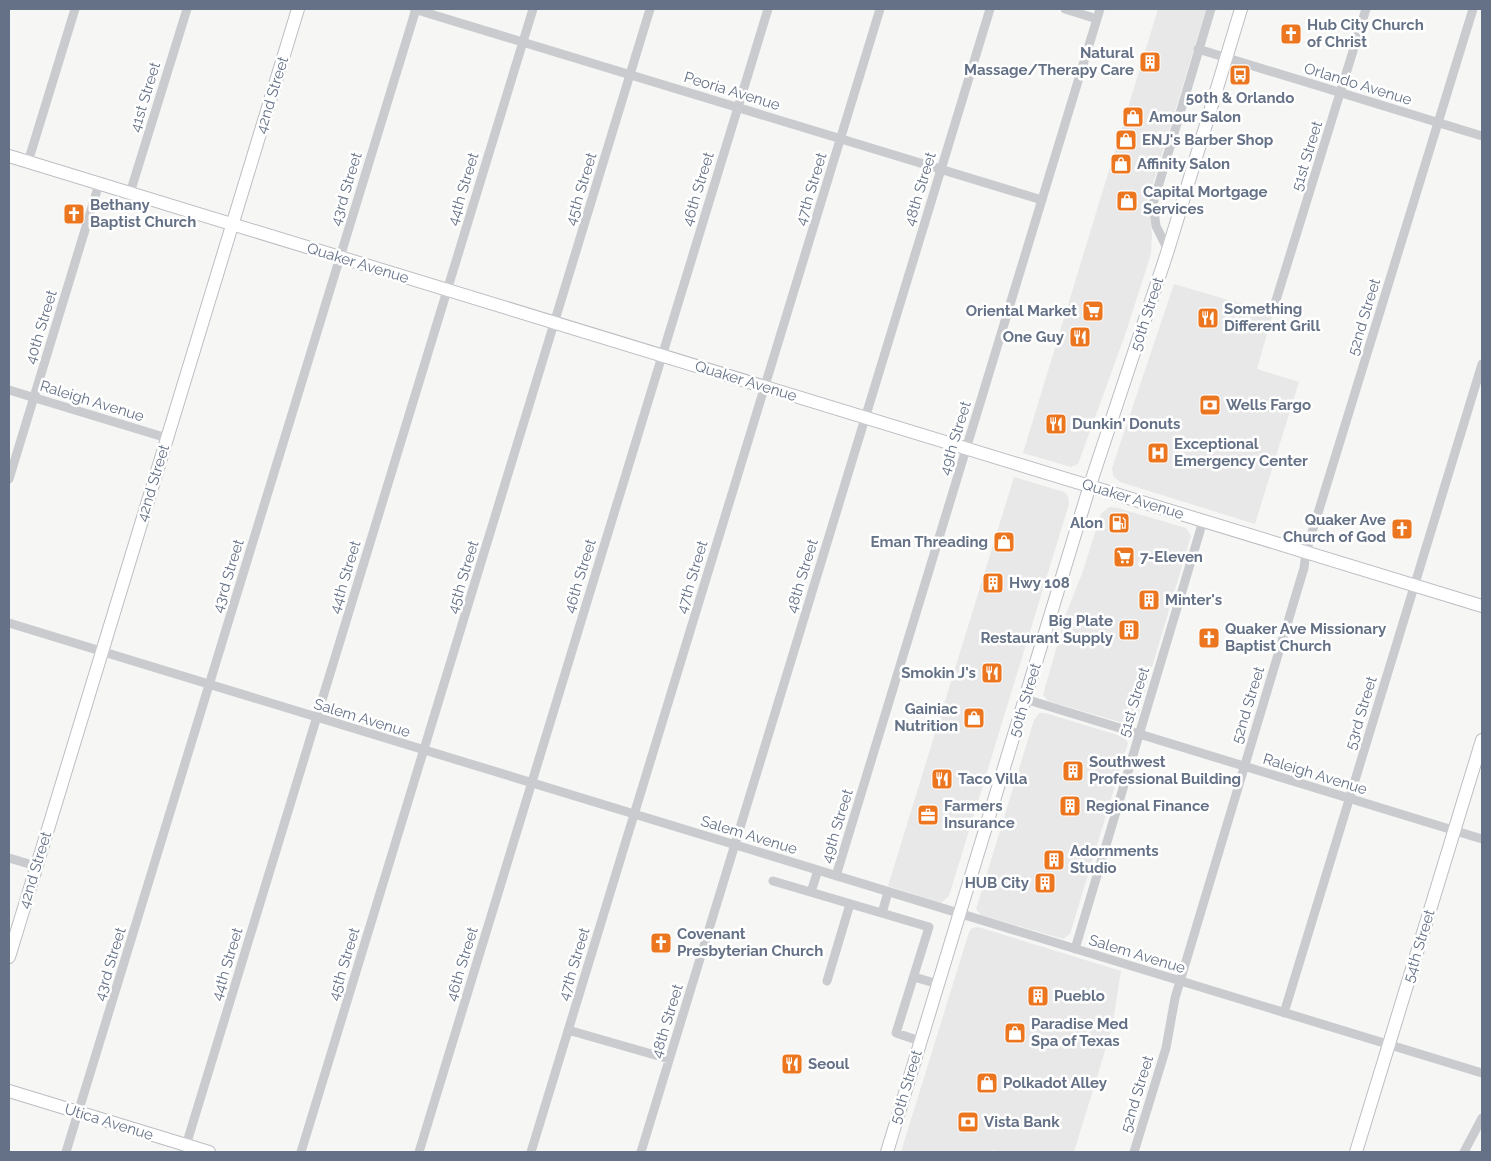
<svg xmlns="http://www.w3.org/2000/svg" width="1491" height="1161" viewBox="0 0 1491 1161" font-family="Raleway,sans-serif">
  <rect width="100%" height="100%" fill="#f6f7f4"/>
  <!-- built -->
  <path fill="#e7e8e7" d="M 1158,9 L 1206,9 L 1148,200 L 1152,234 L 1151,254 L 1125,335 L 1078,464 L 1071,467 L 1023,453 Z
    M 1174,284 L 1273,313 L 1257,369 L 1299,382 L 1255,524 L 1120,482 L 1113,476 L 1112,468 Z
    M 1014,477 L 1064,492 L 1068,496 L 1069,504 L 949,896 L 941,903 L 888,886 Z
    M 1109,507 L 1118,508 L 1186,528 L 1191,536 L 1136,721 L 1130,725 L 1048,701 L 1043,695 L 1066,614 L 1083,571 L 1101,514 Z
    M 1039,713 L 1045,713 L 1124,737 L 1128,743 L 1070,934 L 1063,939 L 981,915 L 976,909 L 1034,720 Z
    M 978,927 L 1121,971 L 1112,1028 L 1074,1152 L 1002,1152 L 993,1150 L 992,1152 L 901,1152 L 969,932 L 972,928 Z"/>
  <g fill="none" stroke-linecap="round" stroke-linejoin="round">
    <!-- secondary casing -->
    <g stroke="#bbbec3" stroke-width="14">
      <path id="secondary" d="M 9,156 L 1482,606
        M 9,957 L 298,9
        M 9,1091 L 209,1152
        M 887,1152 L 1090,485 L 1168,250 L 1241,9
        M 1356,1152 L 1482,740"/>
    </g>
    <!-- street -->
    <path stroke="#c9cbcf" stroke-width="9" d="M 414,9 L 1042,200
      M 1065,9 L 1097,19
      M 1198,49 L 1482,136
      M 28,162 L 75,9
      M 130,193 L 187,9
      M 1168,250 L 1156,226 L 1153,204 L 1211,9
      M 1273,310 L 1366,9
      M 9,390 L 167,438
      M 9,479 L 99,184
      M 9,623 L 1482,1073
      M 1025,699 L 1482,839
      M 9,858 L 36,866
      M 836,876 L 1100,9
      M 773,881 L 929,927 L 896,1033 L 920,1041
      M 811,892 L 818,870
      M 882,913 L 888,892
      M 1075,949 L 1203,521
      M 914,977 L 938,984
      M 827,981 L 850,904
      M 1284,1013 L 1482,364
      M 568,1030 L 669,1059
      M 66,1152 L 416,9
      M 184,1152 L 533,9
      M 301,1152 L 650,9
      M 419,1152 L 768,9
      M 531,1152 L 880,9
      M 641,1152 L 990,9
      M 1134,1152 L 1166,1048 L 1175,998 L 1304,568 L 1306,552 L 1473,9
      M 1464,1152 L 1482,1118"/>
    <!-- secondary -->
    <use href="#secondary" stroke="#fff" stroke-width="12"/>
  </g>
  <!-- icons -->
  <defs>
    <g id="church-square" transform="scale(1.125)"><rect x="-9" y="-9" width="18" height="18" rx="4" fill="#ec761f" stroke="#fff"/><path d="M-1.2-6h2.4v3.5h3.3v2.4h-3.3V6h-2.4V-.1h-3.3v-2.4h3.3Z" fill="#fff"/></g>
    <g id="building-square" transform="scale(1.125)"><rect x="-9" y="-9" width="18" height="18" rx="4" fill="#ec761f" stroke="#fff"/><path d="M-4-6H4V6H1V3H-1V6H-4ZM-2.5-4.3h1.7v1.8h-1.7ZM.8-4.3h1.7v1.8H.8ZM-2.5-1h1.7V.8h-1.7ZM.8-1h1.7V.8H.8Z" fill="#fff"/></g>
    <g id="bus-square" transform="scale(1.125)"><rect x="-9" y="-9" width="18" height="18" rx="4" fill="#ec761f" stroke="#fff"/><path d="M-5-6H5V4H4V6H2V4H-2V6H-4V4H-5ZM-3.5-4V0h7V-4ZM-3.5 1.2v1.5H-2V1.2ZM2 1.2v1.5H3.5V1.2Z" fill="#fff"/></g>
    <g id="shop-square" transform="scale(1.125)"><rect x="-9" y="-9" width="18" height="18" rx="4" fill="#ec761f" stroke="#fff"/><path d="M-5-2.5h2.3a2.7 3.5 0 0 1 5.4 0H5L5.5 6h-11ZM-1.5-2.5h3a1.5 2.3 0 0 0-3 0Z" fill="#fff"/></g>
    <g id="supermarket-square" transform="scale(1.125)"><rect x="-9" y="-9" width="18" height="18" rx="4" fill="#ec761f" stroke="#fff"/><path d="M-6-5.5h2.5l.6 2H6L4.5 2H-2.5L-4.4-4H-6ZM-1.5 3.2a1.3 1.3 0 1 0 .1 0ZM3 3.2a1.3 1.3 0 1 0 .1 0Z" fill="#fff"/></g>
    <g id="restaurant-square" transform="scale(1.125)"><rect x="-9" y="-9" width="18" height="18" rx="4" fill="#ec761f" stroke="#fff"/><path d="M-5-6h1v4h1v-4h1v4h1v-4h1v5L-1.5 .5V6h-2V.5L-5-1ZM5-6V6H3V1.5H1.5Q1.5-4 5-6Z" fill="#fff"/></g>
    <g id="bank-square" transform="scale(1.125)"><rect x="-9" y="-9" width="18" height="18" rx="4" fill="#ec761f" stroke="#fff"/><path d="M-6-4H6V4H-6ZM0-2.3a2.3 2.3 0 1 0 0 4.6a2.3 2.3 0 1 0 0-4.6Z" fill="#fff"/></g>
    <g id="hospital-square" transform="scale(1.125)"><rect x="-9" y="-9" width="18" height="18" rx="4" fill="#ec761f" stroke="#fff"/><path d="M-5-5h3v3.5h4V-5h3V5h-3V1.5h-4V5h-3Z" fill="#fff"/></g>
    <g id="fuel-square" transform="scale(1.125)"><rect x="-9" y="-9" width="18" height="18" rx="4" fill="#ec761f" stroke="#fff"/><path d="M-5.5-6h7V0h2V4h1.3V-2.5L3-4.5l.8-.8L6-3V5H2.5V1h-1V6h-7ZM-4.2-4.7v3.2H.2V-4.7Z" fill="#fff"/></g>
    <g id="office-square" transform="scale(1.125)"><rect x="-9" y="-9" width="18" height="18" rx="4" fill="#ec761f" stroke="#fff"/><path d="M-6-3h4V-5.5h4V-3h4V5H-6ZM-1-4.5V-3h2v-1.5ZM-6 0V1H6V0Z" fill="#fff"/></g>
  </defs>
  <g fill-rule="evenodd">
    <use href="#church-square" x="1291" y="34"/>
    <use href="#building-square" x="1150" y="62"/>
    <use href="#bus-square" x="1240" y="75"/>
    <use href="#shop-square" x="1133" y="117"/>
    <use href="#shop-square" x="1126" y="140"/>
    <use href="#shop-square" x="1121" y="164"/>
    <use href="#shop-square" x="1127" y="201"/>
    <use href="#church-square" x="74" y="214"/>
    <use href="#supermarket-square" x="1093" y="311"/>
    <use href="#restaurant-square" x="1208" y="318"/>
    <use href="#restaurant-square" x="1080" y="337"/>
    <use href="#bank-square" x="1210" y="405"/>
    <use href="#restaurant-square" x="1056" y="424"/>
    <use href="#hospital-square" x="1158" y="453"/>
    <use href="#fuel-square" x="1119" y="523"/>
    <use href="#church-square" x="1402" y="529"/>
    <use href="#shop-square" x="1004" y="542"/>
    <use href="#supermarket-square" x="1124" y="557"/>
    <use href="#building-square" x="993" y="583"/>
    <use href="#building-square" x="1149" y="600"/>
    <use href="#building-square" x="1129" y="630"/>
    <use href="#church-square" x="1209" y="638"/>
    <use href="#restaurant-square" x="992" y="673"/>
    <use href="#shop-square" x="974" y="718"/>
    <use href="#building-square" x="1073" y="771"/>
    <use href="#restaurant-square" x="942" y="779"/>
    <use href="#building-square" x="1070" y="806"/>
    <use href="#office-square" x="928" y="815"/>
    <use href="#building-square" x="1054" y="860"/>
    <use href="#building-square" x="1045" y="883"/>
    <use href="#church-square" x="661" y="943"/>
    <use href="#building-square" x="1038" y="996"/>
    <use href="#shop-square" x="1015" y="1033"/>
    <use href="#restaurant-square" x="792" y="1064"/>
    <use href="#shop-square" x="987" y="1083"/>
    <use href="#bank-square" x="968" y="1122"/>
  </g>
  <g text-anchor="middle" stroke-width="5" stroke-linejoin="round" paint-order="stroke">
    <!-- poi labels -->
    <g font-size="15" font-weight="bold" fill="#647186" stroke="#fff" text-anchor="start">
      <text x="1307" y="30">Hub City Church<tspan x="1307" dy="17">of Christ</tspan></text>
      <text x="1134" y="58" text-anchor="end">Natural<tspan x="1134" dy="17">Massage/Therapy Care</tspan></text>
      <text x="1240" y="103" text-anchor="middle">50th &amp; Orlando</text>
      <text x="1149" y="122">Amour Salon</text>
      <text x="1142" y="145">ENJ's Barber Shop</text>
      <text x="1137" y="169">Affinity Salon</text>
      <text x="1143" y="197">Capital Mortgage<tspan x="1143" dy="17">Services</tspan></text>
      <text x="90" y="210">Bethany<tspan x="90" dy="17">Baptist Church</tspan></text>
      <text x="1224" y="314">Something<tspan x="1224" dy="17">Different Grill</tspan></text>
      <text x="1077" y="316" text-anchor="end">Oriental Market</text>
      <text x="1064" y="342" text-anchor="end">One Guy</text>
      <text x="1226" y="410">Wells Fargo</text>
      <text x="1072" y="429">Dunkin' Donuts</text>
      <text x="1174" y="449">Exceptional<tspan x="1174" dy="17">Emergency Center</tspan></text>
      <text x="1386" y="525" text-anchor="end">Quaker Ave<tspan x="1386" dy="17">Church of God</tspan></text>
      <text x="1103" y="528" text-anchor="end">Alon</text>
      <text x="988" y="547" text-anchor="end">Eman Threading</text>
      <text x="1140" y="562">7-Eleven</text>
      <text x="1009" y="588">Hwy 108</text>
      <text x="1165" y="605">Minter's</text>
      <text x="1113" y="626" text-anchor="end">Big Plate<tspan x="1113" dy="17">Restaurant Supply</tspan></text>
      <text x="1225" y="634">Quaker Ave Missionary<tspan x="1225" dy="17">Baptist Church</tspan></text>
      <text x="976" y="678" text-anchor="end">Smokin J's</text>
      <text x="958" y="714" text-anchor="end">Gainiac<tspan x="958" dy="17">Nutrition</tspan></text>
      <text x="1089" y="767">Southwest<tspan x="1089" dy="17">Professional Building</tspan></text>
      <text x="958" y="784">Taco Villa</text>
      <text x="944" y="811">Farmers<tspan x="944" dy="17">Insurance</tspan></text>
      <text x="1086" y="811">Regional Finance</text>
      <text x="1070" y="856">Adornments<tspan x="1070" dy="17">Studio</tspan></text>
      <text x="1029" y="888" text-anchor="end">HUB City</text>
      <text x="677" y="939">Covenant<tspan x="677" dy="17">Presbyterian Church</tspan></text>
      <text x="1054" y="1001">Pueblo</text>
      <text x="1031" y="1029">Paradise Med<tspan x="1031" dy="17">Spa of Texas</tspan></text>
      <text x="808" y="1069">Seoul</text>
      <text x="1003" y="1088">Polkadot Alley</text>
      <text x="984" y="1127">Vista Bank</text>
    </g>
    <!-- street labels -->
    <g font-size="15" fill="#647186" stroke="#fff">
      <text transform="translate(1358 84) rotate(17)" y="5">Orlando Avenue</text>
      <text transform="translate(732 91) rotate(17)" y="5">Peoria Avenue</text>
      <text transform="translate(272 95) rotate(-73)" y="5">42nd Street</text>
      <text transform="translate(145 97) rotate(-73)" y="5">41st Street</text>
      <text transform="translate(1307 156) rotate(-73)" y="5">51st Street</text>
      <text transform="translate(346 189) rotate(-73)" y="5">43rd Street</text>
      <text transform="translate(463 189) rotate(-73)" y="5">44th Street</text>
      <text transform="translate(581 189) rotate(-73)" y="5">45th Street</text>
      <text transform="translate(698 189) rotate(-73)" y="5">46th Street</text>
      <text transform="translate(811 189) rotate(-73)" y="5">47th Street</text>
      <text transform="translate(920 189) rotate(-73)" y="5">48th Street</text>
      <text transform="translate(358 263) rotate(17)" y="5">Quaker Avenue</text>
      <text transform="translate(1147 314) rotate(-72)" y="5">50th Street</text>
      <text transform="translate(1364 317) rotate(-73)" y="5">52nd Street</text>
      <text transform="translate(41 327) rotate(-73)" y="5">40th Street</text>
      <text transform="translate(746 381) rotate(17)" y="5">Quaker Avenue</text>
      <text transform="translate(92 401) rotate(17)" y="5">Raleigh Avenue</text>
      <text transform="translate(955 438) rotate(-73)" y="5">49th Street</text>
      <text transform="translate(153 483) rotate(-73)" y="5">42nd Street</text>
      <text transform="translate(1133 499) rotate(17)" y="5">Quaker Avenue</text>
      <text transform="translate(228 576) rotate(-73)" y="5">43rd Street</text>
      <text transform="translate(580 576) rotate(-73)" y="5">46th Street</text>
      <text transform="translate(802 576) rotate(-73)" y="5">48th Street</text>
      <text transform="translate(345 577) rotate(-73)" y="5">44th Street</text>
      <text transform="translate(463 577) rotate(-73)" y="5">45th Street</text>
      <text transform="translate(692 577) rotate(-73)" y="5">47th Street</text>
      <text transform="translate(1025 700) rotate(-73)" y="5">50th Street</text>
      <text transform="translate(1134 702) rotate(-73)" y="5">51st Street</text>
      <text transform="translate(1248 705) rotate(-73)" y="5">52nd Street</text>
      <text transform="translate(1361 713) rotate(-73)" y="5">53rd Street</text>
      <text transform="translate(362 718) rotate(17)" y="5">Salem Avenue</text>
      <text transform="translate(1315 774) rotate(17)" y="5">Raleigh Avenue</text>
      <text transform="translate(837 826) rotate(-73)" y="5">49th Street</text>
      <text transform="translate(749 835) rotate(17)" y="5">Salem Avenue</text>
      <text transform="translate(35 870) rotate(-73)" y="5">42nd Street</text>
      <text transform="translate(1419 946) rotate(-73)" y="5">54th Street</text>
      <text transform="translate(1137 954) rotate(17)" y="5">Salem Avenue</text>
      <text transform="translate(110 964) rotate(-73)" y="5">43rd Street</text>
      <text transform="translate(227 964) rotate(-73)" y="5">44th Street</text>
      <text transform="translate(344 964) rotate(-73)" y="5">45th Street</text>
      <text transform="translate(462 964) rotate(-73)" y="5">46th Street</text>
      <text transform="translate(574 964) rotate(-73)" y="5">47th Street</text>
      <text transform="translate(667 1021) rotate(-73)" y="5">48th Street</text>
      <text transform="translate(906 1087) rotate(-73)" y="5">50th Street</text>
      <text transform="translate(1137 1094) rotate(-73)" y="5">52nd Street</text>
      <text transform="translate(109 1122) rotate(17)" y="5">Utica Avenue</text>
    </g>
  </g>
  <!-- border -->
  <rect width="1491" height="1161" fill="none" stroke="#647186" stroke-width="20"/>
</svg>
